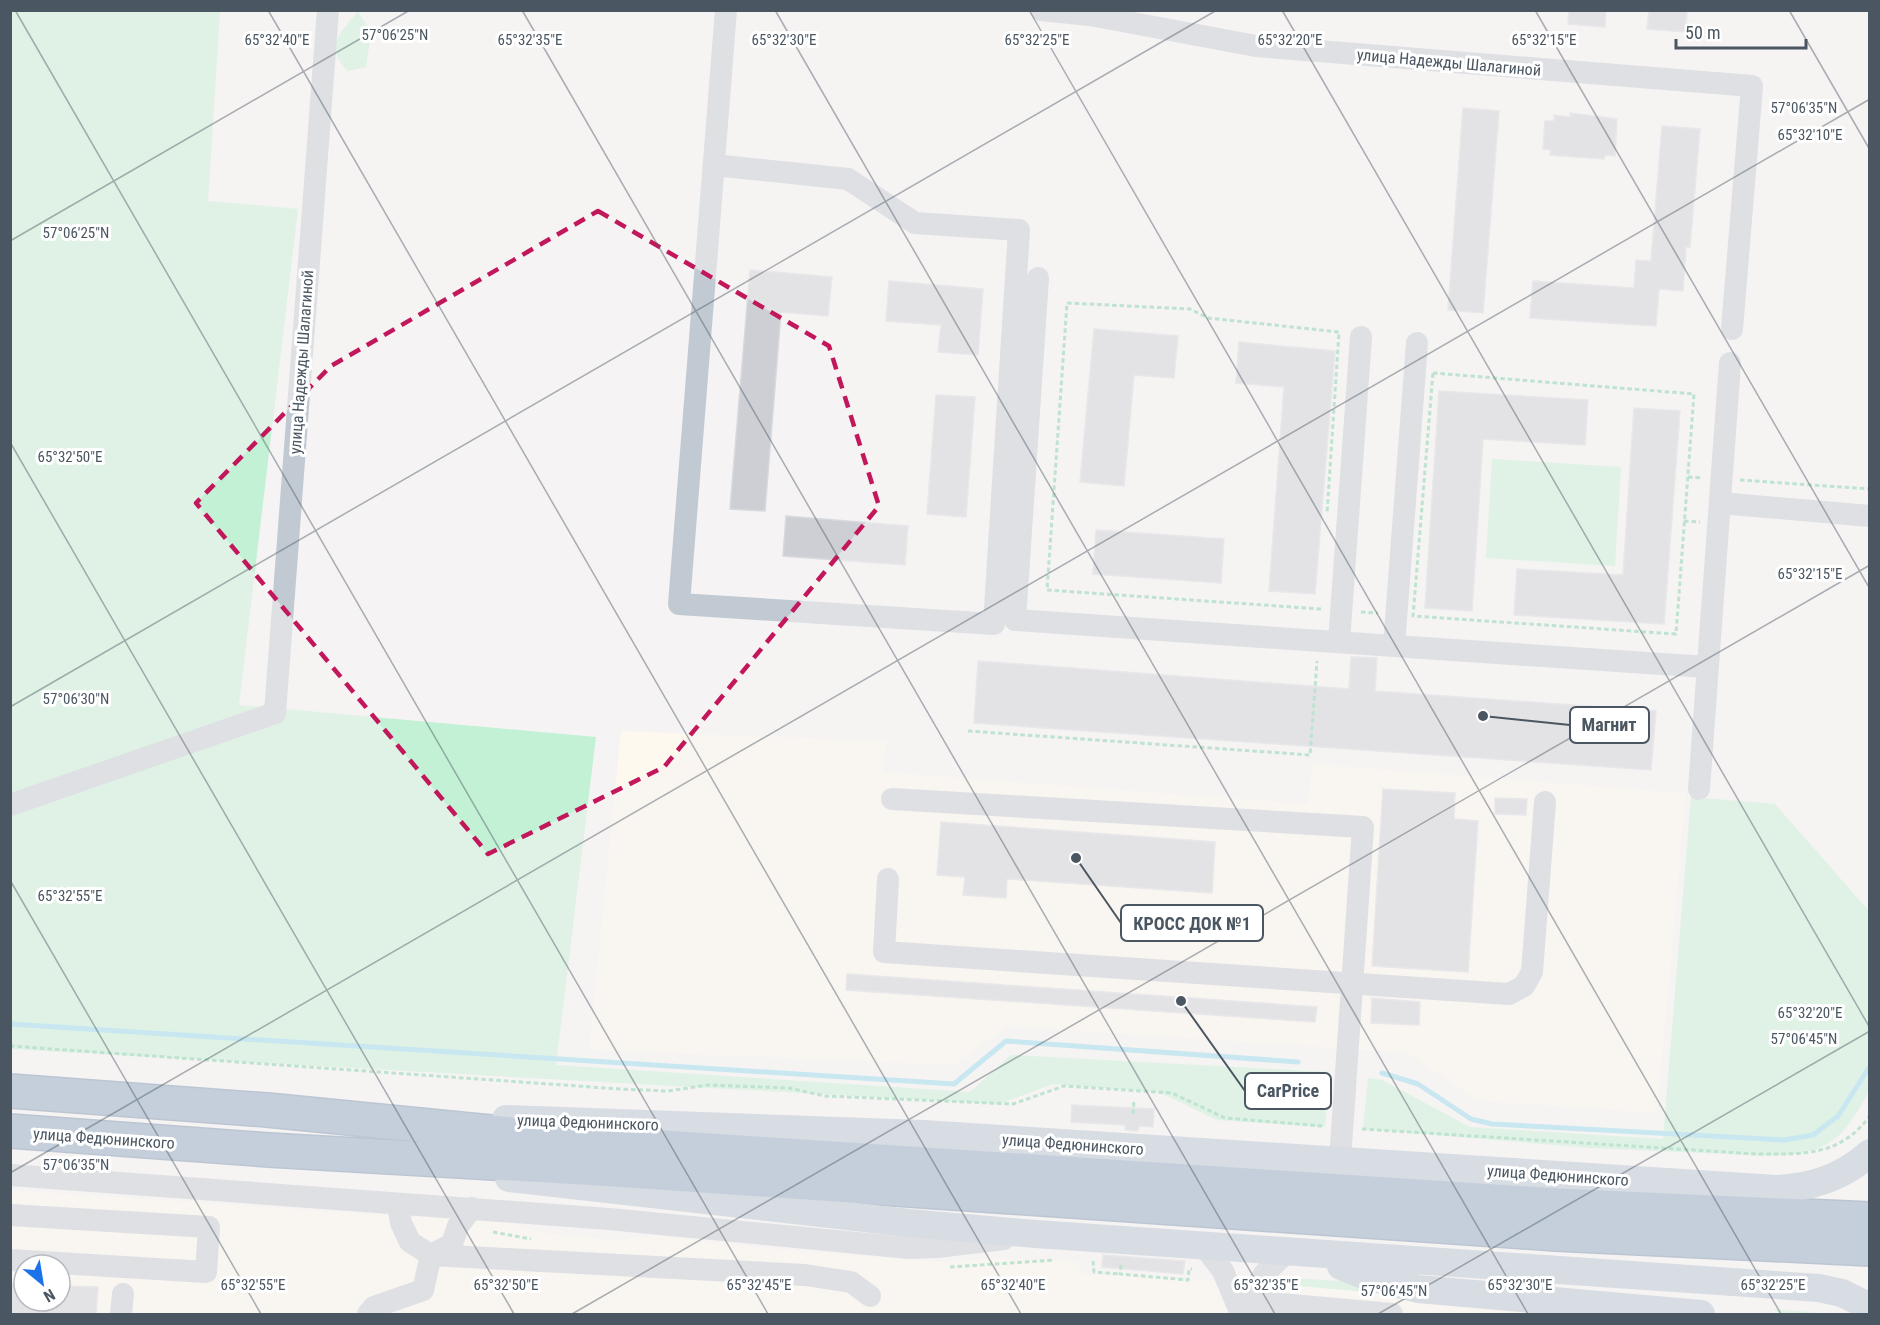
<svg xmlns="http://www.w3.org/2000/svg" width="1880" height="1325" viewBox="0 0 1880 1325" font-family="'Roboto Condensed',sans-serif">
  <rect width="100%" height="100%" fill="#f5f3f3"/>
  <!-- commercial -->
  <path fill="#fdf9ef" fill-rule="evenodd" d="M 621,731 L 886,741 L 883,772 L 1307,804 L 1312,764 L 1686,793 L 1657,1113 L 1478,1101 L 1407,1053 L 1007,1026 L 954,1065 L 589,1050 Z
    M 10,1190 L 509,1223 L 545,1233 L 615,1240 L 653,1235 L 765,1248 L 940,1262 L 1001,1258 L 1078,1262 L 1084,1274 L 1276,1284 L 1367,1292 L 1415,1300 L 1501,1308 L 1534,1314 L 11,1314 ZM 24,1265 L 60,1265 L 60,1301 L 24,1301 Z"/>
  <!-- green -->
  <path fill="#c3f1d5" d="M 10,11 L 220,11 L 208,201 L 298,209 L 239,705 L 596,737 L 556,1065 L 970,1092 L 1011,1055 L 1329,1072 L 1325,1127 L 1217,1120 L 1159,1092 L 1053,1084 L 999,1104 L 11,1049 Z
    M 358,11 L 371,33 L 366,67 L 348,71 C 323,45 340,35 358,11 Z
    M 1492,459 L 1621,467 L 1615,566 L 1486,558 Z
    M 1691,797 L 1775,804 L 1869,911 L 1869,1091 C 1842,1142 1828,1153 1770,1156 L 1591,1148 L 1363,1129 L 1368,1078 L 1382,1080 L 1470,1127 L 1663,1139 Z
    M 1279,1277 L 1352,1282 L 1367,1292 L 1276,1284 Z
    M 1773,1309 L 1819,1313 L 1825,1314 L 1782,1314 Z"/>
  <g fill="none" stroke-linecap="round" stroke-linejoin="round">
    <!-- stream -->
    <path stroke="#90daee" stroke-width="5" d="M 10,1024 L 954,1084 L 1006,1041 L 1298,1062
      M 1382,1073 L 1418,1084 L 1471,1119 L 1492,1124 L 1784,1140 L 1813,1135 L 1838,1116 L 1870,1066"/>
  </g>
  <!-- building -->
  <path fill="#cdcfd5" stroke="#d7d9de" stroke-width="1.5" d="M 1569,10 L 1606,10 L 1605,27 L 1568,24 Z
    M 1649,10 L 1687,10 L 1686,32 L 1647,29 Z
    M 1463,108 L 1499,111 L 1483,313 L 1448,310 Z
    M 1570,113 L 1617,119 L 1615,156 L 1605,155 L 1604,159 L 1576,157 L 1550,155 L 1551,150 L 1543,149 L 1545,121 L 1554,121 L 1554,115 L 1570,117 Z
    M 1662,126 L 1700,129 L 1690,247 L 1686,247 L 1683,291 L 1659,289 L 1656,326 L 1530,318 L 1533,281 L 1634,288 L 1636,260 L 1651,261 Z
    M 750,270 L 832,277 L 828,316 L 781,312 L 765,511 L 730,509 Z
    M 889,281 L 983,289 L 978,355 L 938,352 L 941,325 L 886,321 Z
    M 1094,329 L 1178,336 L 1174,378 L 1134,375 L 1124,486 L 1080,482 Z
    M 1239,342 L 1335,351 L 1315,594 L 1269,591 L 1284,387 L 1236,383 Z
    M 1439,391 L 1588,400 L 1585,445 L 1483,439 L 1472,611 L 1425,608 Z
    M 936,395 L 975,397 L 966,517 L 927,514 Z
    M 1634,408 L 1680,411 L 1664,624 L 1514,615 L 1517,569 L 1623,575 Z
    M 786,516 L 908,526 L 905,565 L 783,556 Z
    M 1096,530 L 1224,539 L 1221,583 L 1093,574 Z
    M 1351,657 L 1377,658 L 1375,691 L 1656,711 L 1651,770 L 974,723 L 978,661 L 1349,689 Z
    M 1383,789 L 1455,793 L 1454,819 L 1478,821 L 1468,972 L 1372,966 Z
    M 1495,798 L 1527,799 L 1526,815 L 1495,814 Z
    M 941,822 L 1215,842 L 1212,893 L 1007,879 L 1006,898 L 963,895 L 965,877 L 937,875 Z
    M 847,974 L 1317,1007 L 1315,1022 L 846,990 Z
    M 1372,998 L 1420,1002 L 1419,1025 L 1371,1023 Z
    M 1072,1105 L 1154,1109 L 1153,1127 L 1139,1126 L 1138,1131 L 1125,1130 L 1125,1125 L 1071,1122 Z
    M 1103,1255 L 1185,1261 L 1183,1274 L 1102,1267 Z
    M 10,1284 L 24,1284 L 24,1301 L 60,1301 L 60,1286 L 98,1287 L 96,1314 L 10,1314 Z"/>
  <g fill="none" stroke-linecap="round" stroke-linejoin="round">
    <!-- highway casing -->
    <g stroke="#7690ad" stroke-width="36">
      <path id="highway" d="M 10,1091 L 267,1110 L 603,1143 L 1557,1205 L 1870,1219
        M 10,1131 L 269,1150 L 599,1169 L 1556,1234 L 1870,1249"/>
    </g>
    <!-- path -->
    <path stroke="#7ad0a6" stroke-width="3" stroke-dasharray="4.5 3" stroke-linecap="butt" d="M 1433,373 L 1694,394 L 1676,634 L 1413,616 Z
      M 1688,477 L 1703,478
      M 1740,480 L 1870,489
      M 1684,521 L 1700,522
      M 1321,609 L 1047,590 L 1067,303 L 1190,309 L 1208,318 L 1339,332 L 1327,514
      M 1361,612 L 1378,613
      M 968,731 L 1310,755 L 1317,661
      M 10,1046 L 620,1089 L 668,1091 L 708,1085 L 789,1088 L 825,1096 L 1013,1104 L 1064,1086 L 1172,1093 L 1225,1118 L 1322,1126
      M 1133,1114 L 1134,1100
      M 1362,1129 L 1757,1154 C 1803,1154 1839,1157 1870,1116
      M 493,1232 L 531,1239
      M 1093,1261 L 1094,1272 L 1120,1274
      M 1121,1265 L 1120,1274 L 1188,1280 L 1189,1269 L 1192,1269
      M 950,1267 L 1054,1260"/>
    <!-- minor -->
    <path stroke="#c1cad2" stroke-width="22" d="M 1041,10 L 1090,15 L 1256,46 L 1752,86 L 1732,329
      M 714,165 L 848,179 L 915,223 L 1019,230 L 994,624 L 679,604 L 726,10
      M 1038,278 L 1015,620 L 1394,646
      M 1417,343 L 1394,646 L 1707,667
      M 1720,503 L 1870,516
      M 1339,642 L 1361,337
      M 1699,789 L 1730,363
      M 892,799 L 1363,827 L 1340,1160
      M 10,805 L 275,713 L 328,10
      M 888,879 L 884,952 L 1509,994 L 1524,986 L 1532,972 L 1545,802
      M 10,1175 L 609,1219 L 909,1248 L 937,1247 L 1004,1239
      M 398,1204 L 401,1223 L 410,1242 L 431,1255 L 452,1244 L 458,1226 L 472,1208
      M 10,1215 L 209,1227 L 206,1272 L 10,1260
      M 1204,1246 L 1223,1271 L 1241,1314
      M 121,1314 L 123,1294
      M 368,1314 L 374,1307 L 423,1290 L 431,1255 L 805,1275 L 851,1282 L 870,1296
      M 1241,1314 L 1269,1303 L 1392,1314
      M 1241,1314 L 1264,1274 L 1286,1253"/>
    <!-- major -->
    <path stroke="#b3c2d1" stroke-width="28" d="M 506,1119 L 923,1134 L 1776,1189 C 1812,1187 1842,1178 1870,1153
      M 509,1178 L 909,1223 L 1036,1234 L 1819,1288 L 1842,1293 L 1870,1307
      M 1341,1266 L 1366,1276 L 1418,1289 L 1701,1314"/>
    <!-- highway -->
    <use href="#highway" stroke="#8ba5c1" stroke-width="33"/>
  </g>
  <!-- marked area -->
  <path d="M0 0H1880V1325H0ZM 598,211 L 829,346 L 879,506 L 664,767 L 488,854 L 196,503 L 331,366 Z" fill="#f5f3f3" fill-opacity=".55" fill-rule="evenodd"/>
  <path fill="none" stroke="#c2185b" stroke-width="4.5" stroke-dasharray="12 8" stroke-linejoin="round" d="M 598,211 L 829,346 L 879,506 L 664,767 L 488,854 L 196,503 L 331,366 Z"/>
  <!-- ticks -->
  <path fill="none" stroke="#4a5661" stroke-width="1.5" stroke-opacity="0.45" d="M 15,10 L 768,1314M 268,10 L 1021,1314M 522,10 L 1275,1314M 775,10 L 1528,1314M 1029,10 L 1781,1314M 1282,10 L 1870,1028M 1535,10 L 1870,589M 1789,10 L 1870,150M 10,241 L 410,10M 10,442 L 514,1314M 10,707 L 1217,10M 10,880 L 261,1314M 10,1173 L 1870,99M 572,1314 L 1870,565M 1378,1314 L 1870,1031"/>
  <g text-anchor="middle" stroke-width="6" stroke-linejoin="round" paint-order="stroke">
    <!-- street labels -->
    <g font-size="16" fill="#4a5661" stroke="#fff">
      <text transform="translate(1449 62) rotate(5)" y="6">улица Надежды Шалагиной</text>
      <text transform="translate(301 362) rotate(-86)" y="6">улица Надежды Шалагиной</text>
      <text transform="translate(588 1122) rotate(2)" y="6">улица Федюнинского</text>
      <text transform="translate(104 1138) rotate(4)" y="6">улица Федюнинского</text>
      <text transform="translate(1073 1144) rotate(4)" y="6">улица Федюнинского</text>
      <text transform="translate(1558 1175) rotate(4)" y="6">улица Федюнинского</text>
    </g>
  </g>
  <g font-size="15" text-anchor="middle" fill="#4a5661" stroke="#fff" stroke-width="6" stroke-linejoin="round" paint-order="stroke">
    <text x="395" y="40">57°06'25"N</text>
    <text x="1544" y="45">65°32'15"E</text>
    <text x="277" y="45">65°32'40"E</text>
    <text x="530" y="45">65°32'35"E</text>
    <text x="784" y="45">65°32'30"E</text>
    <text x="1037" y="45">65°32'25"E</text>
    <text x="1290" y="45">65°32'20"E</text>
    <text x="1804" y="113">57°06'35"N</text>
    <text x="1810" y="140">65°32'10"E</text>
    <text x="76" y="238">57°06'25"N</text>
    <text x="70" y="462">65°32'50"E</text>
    <text x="1810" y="579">65°32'15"E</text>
    <text x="76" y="704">57°06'30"N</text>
    <text x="70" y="901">65°32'55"E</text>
    <text x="1810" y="1018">65°32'20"E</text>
    <text x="1804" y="1044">57°06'45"N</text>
    <text x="76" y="1170">57°06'35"N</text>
    <text x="253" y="1290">65°32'55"E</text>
    <text x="506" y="1290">65°32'50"E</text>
    <text x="759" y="1290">65°32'45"E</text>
    <text x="1013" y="1290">65°32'40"E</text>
    <text x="1266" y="1290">65°32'35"E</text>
    <text x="1520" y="1290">65°32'30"E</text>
    <text x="1773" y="1290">65°32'25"E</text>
    <text x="1394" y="1296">57°06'45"N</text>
  </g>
  <!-- callouts -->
  <path fill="none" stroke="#4a5661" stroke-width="2" d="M1483 716L1570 725M1076 858L1121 923M1181 1001L1245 1091"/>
  <g fill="#4a5661" stroke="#fff" stroke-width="2">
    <circle cx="1483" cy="716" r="6"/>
    <circle cx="1076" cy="858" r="6"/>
    <circle cx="1181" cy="1001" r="6"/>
  </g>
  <g fill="#fff" stroke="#4a5661" stroke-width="2">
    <rect x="1570" y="707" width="79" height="36" rx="6"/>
    <rect x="1121" y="905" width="142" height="36" rx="6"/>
    <rect x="1245" y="1073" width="86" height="36" rx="6"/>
  </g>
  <g font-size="18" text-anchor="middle" font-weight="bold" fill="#4a5661">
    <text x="1609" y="731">Магнит</text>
    <text x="1192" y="930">КРОСС ДОК №1</text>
    <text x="1288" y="1097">CarPrice</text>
  </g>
  <!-- border -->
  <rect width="1880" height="1325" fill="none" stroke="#4a5661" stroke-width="24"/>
  <!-- north arrow -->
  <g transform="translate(42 1283) rotate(150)"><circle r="28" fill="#ffffff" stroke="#b7bbc0" stroke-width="1.5"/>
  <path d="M0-4.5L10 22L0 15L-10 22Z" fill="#1a73e8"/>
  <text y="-9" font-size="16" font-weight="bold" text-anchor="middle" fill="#4a5661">N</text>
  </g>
  <!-- scale -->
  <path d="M1676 39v9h130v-9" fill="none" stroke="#4a5661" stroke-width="3"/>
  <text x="1685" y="39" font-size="18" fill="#4a5661" stroke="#ffffff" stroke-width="4.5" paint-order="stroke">50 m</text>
</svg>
